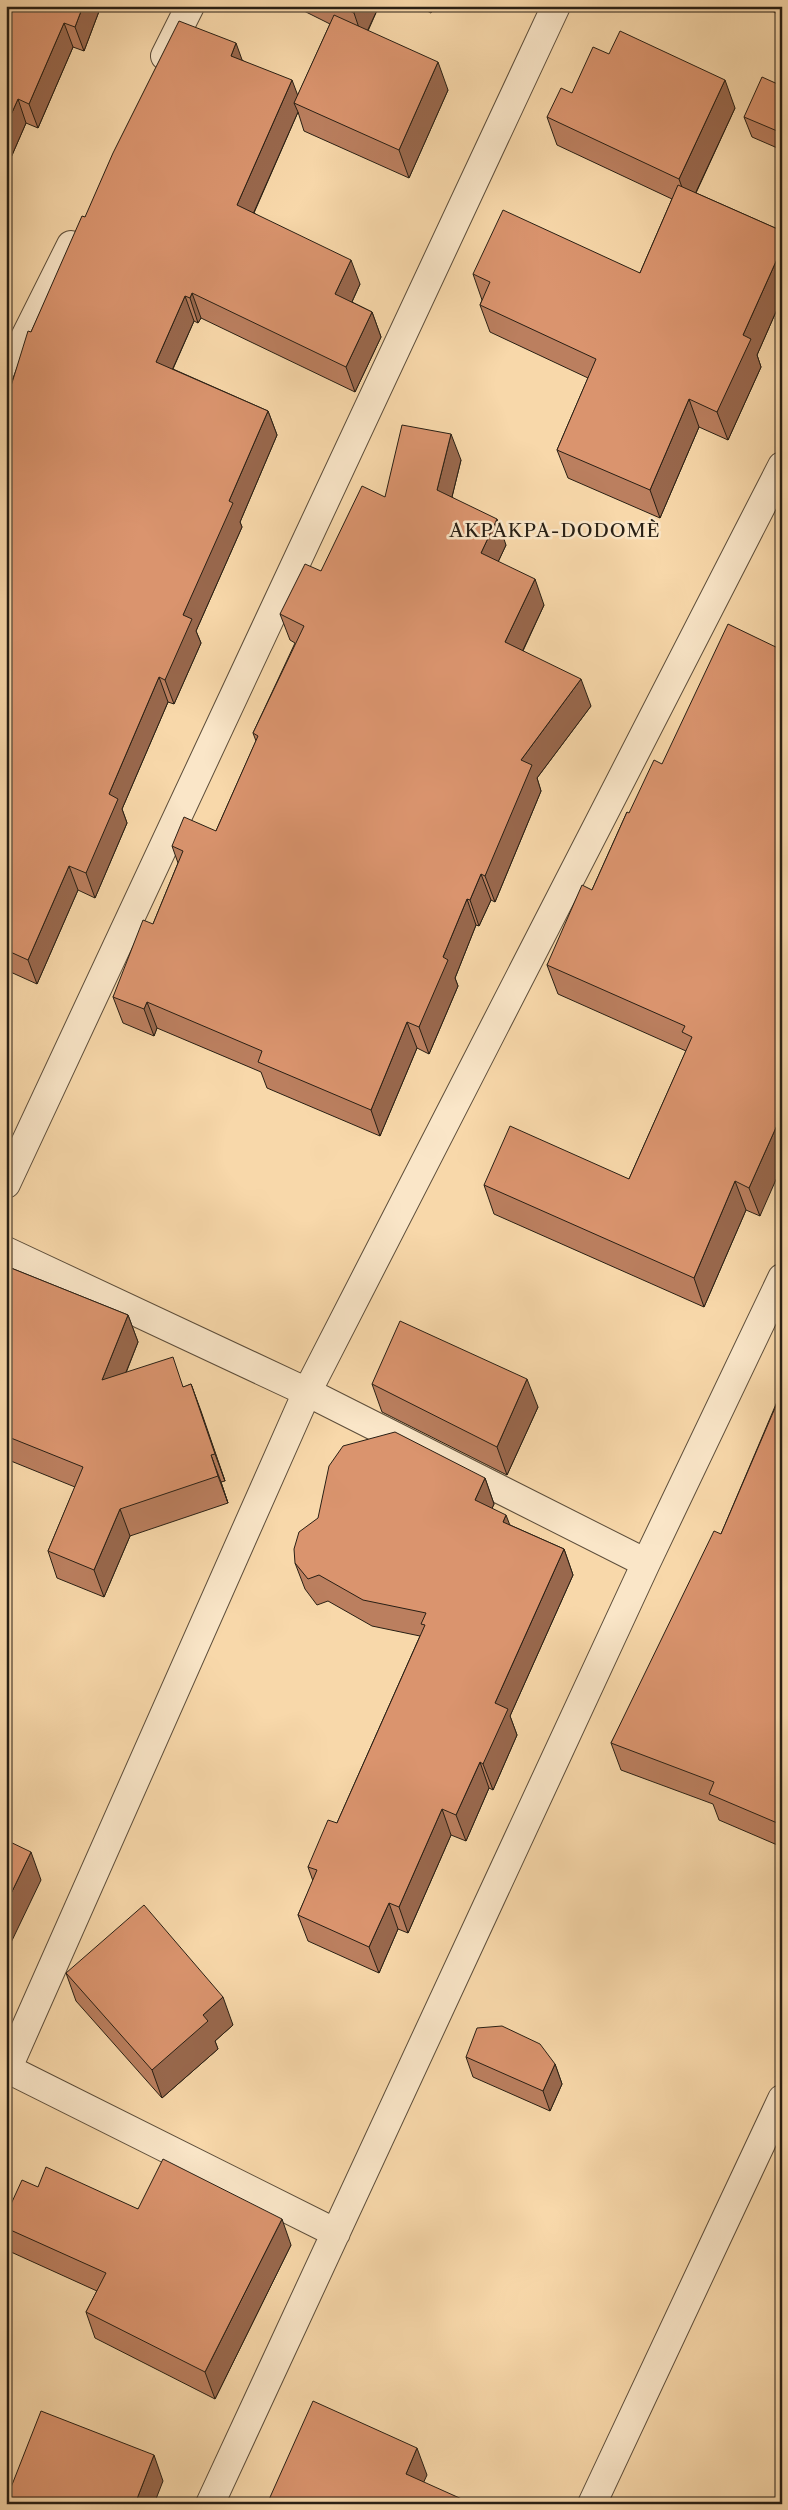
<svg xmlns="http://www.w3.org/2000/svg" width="788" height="2510" viewBox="0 0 788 2510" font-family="'Libre Caslon Text',serif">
  <rect width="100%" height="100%" fill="#f8d8aa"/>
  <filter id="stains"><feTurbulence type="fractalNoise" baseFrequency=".004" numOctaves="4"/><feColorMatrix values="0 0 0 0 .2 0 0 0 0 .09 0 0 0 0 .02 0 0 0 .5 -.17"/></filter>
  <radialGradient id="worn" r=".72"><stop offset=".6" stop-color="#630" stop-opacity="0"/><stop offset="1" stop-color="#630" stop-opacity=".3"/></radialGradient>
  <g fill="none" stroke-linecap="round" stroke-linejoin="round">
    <!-- street casing -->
    <g stroke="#5c4d3a" stroke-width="30">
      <path id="street" d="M 165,56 L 190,6
        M 6,375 L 71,245
        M 6,1184 L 556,6
        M 6,1251 L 307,1392 L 646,1563
        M 6,2068 L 336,2233
        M 6,2072 L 307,1392 L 782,466
        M 210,2504 L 646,1563 L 782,1278
        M 592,2504 L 782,2099"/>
    </g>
    <!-- street -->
    <use href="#street" stroke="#fae6c8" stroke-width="28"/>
  </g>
  <!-- wall -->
  <path fill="#bb7f5f" stroke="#281f14" d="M 6,6 L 101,6 L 84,51 L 73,47 L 38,128 L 26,123 L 6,169 Z
    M 294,6 L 379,6 L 368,31 L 448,90 L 409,178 L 304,131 L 298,112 L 254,213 L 360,284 L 352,302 L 372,312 L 381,337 L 355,392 L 201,318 L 198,323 L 194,321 L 173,369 L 268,411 L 277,435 L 240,522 L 242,527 L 196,631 L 201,643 L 174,704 L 168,702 L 122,809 L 127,823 L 95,898 L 78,890 L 37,984 L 6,970 L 6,396 L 31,332 L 85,217 L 242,60 L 298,95 L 330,24 Z
    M 417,6 L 434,6 L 431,13 Z
    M 762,6 L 782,6 L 782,16 Z
    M 782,86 L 782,150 L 752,137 L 744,117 Z
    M 572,93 L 735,108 L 696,193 L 782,231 L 782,298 L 757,355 L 761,367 L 728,440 L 699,427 L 660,518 L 568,478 L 557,450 L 588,378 L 490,332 L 480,305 L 482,300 L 473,274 L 640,273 L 672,199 L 557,145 L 547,117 Z
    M 461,460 L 452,497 L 506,545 L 498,562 L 544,605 L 523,651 L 591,706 L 537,778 L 541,791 L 495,902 L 491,900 L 479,926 L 476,925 L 455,978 L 458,986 L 429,1054 L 417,1048 L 380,1136 L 267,1088 L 261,1072 L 157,1028 L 154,1036 L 123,1023 L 113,997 L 153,924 L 178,863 L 172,846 L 216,831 L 256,741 L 253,733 L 295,643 L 290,640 L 280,614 L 321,571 L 385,497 Z
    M 627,812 L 760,1216 L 746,1210 L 704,1307 L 494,1214 L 484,1185 L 629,1179 L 686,1051 L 558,994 L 547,965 L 592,890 Z
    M 6,1266 L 128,1315 L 138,1342 L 126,1373 L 184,1387 L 191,1384 L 225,1481 L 221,1482 L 228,1503 L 130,1536 L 104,1597 L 57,1578 L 48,1551 L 75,1487 L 6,1459 Z
    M 372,1384 L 538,1407 L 507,1475 L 382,1412 Z
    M 782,1386 L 782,1847 L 719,1820 L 713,1804 L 621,1770 L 611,1743 L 721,1534 L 779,1397 L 778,1393 Z
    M 485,1478 L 494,1504 L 492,1508 L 510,1525 L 564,1549 L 573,1575 L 510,1716 L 517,1735 L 493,1790 L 489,1788 L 466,1841 L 451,1835 L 408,1933 L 398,1929 L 379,1973 L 308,1941 L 298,1915 L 313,1881 L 308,1867 L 337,1823 L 420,1636 L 372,1626 L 328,1601 L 317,1605 L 305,1589 L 295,1563 Z
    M 66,1973 L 233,2025 L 215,2041 L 218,2049 L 162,2098 L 76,2001 Z
    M 466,2057 L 555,2064 L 562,2084 L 550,2111 L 473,2077 Z
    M 38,2187 L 138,2209 L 291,2245 L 215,2399 L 95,2338 L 86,2312 L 97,2291 L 11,2252 L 6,2239 L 6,2215 Z"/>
  <!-- shaded-wall -->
  <path fill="#99684d" stroke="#281f14" d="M 83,6 L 101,6 L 84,51 L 75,27 Z
    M 357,6 L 379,6 L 363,40 L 354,13 Z
    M 428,6 L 434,6 L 431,13 Z
    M 64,23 L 73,47 L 38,128 L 29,104 Z
    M 236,43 L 245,68 L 231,56 Z
    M 438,62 L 448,90 L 409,178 L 399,150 Z
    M 292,80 L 301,104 L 294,103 L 298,112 L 246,230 L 237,205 Z
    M 725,80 L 735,108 L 689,207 L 679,179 Z
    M 18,99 L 26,123 L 6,169 L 6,126 Z
    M 782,248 L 782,298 L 757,355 L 761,367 L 728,440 L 717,412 L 743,335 Z
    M 351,260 L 360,284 L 344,319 L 335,294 Z
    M 192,293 L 201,318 L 198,323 L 190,298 Z
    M 185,296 L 194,321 L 165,386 L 156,362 Z
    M 372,312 L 381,337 L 355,392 L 346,367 Z
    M 689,399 L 699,427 L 660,518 L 650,490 Z
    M 268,411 L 277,435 L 240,522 L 242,527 L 196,631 L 201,643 L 174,704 L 165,680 L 183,615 L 229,501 Z
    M 451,434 L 461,460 L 447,517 L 437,490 Z
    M 497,519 L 506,545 L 490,579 L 481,553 Z
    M 535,579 L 544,605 L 514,669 L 505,642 Z
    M 159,677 L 168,702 L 122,809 L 127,823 L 95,898 L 86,873 L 109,794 Z
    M 581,679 L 591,706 L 537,778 L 541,791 L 495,902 L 485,876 L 521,760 Z
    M 69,866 L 78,890 L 37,984 L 28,960 Z
    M 481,874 L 491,900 L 479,926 L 470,900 Z
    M 467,899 L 476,925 L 455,978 L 458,986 L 429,1054 L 419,1027 L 443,957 Z
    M 147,1002 L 157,1028 L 154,1036 L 144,1009 Z
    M 407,1022 L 417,1048 L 380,1136 L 371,1110 Z
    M 782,1114 L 782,1166 L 760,1216 L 749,1188 Z
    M 735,1181 L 746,1210 L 704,1307 L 694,1278 Z
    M 128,1315 L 138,1342 L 112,1407 L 102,1380 Z
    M 527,1379 L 538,1407 L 507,1475 L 497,1447 Z
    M 191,1384 L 201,1411 L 225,1481 L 215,1454 Z
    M 211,1455 L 221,1482 L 228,1503 L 218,1476 Z
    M 485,1478 L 494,1504 L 484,1526 L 475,1500 Z
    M 120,1509 L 130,1536 L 104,1597 L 94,1570 Z
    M 506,1515 L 516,1541 L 503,1522 Z
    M 564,1549 L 573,1575 L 510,1716 L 517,1735 L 493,1790 L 483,1764 L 495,1703 Z
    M 480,1762 L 489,1788 L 466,1841 L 456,1815 Z
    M 442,1809 L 451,1835 L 408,1933 L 399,1907 Z
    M 31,1852 L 41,1880 L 6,1953 L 6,1904 Z
    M 389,1903 L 398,1929 L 379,1973 L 369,1947 Z
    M 223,1997 L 233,2025 L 215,2041 L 218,2049 L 162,2098 L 152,2070 L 203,2015 Z
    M 555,2064 L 562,2084 L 550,2111 L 543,2091 Z
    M 282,2219 L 291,2245 L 215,2399 L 205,2372 Z
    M 417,2448 L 427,2475 L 415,2501 L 406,2474 Z
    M 154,2455 L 163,2481 L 154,2504 L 135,2504 Z"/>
  <!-- building -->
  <path fill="#da946e" stroke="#281f14" d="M 6,6 L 83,6 L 75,27 L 64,23 L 29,104 L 18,99 L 6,126 Z
    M 339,6 L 357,6 L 354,13 Z
    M 334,15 L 438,62 L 399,150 L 294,103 Z
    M 179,21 L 236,43 L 231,56 L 292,80 L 237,205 L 351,260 L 335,294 L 372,312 L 346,367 L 192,293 L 190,298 L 185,296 L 156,362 L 268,411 L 229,501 L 233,503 L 183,615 L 192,619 L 165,680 L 159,677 L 109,794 L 118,799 L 86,873 L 69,866 L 28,960 L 6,950 L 6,396 L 11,386 L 28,331 L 31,332 L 82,216 L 85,217 L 113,153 Z
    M 620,31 L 725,80 L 679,179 L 547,117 L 561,88 L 572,93 L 593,47 L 609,54 Z
    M 762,77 L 782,86 L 782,133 L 744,117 Z
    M 678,185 L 782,231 L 782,248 L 743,335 L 751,339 L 717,412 L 689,399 L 650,490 L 557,450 L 596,359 L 480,305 L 490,282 L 473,274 L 503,210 L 640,273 Z
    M 402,425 L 451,434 L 437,490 L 497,519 L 481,553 L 535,579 L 505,642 L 581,679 L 521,760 L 532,765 L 485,876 L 481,874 L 470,900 L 467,899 L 443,957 L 448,960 L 419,1027 L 407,1022 L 371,1110 L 258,1062 L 262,1051 L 147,1002 L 144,1009 L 113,997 L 143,920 L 153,924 L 183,851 L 172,846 L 184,817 L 216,831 L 258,736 L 253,733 L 304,626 L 280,614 L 305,564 L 321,571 L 362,486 L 385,497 Z
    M 728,624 L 782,650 L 782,1114 L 749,1188 L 735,1181 L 694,1278 L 484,1185 L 510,1126 L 629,1179 L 692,1037 L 682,1032 L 685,1026 L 547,965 L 582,885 L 592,890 L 627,812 L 629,813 L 654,760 L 662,764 Z
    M 6,1266 L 128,1315 L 102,1380 L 173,1357 L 183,1387 L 191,1384 L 215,1454 L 211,1455 L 218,1476 L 120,1509 L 94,1570 L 48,1551 L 83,1467 L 6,1436 Z
    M 400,1321 L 527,1379 L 497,1447 L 372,1384 Z
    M 782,1386 L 782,1825 L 709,1794 L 714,1782 L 611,1743 L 714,1531 L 721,1534 L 781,1394 L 778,1393 Z
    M 395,1432 L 485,1478 L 475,1500 L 506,1515 L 503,1522 L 564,1549 L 495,1703 L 508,1709 L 483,1764 L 480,1762 L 456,1815 L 442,1809 L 399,1907 L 389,1903 L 369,1947 L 298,1915 L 317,1870 L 308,1867 L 328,1820 L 337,1823 L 425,1625 L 421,1624 L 426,1613 L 363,1600 L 319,1575 L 308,1579 L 295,1563 L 294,1549 L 299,1532 L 318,1518 L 329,1466 L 343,1446 Z
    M 6,1840 L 31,1852 L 6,1904 Z
    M 144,1905 L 223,1997 L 203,2015 L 208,2021 L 152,2070 L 66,1973 Z
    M 502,2026 L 540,2044 L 555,2064 L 543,2091 L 466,2057 L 477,2028 Z
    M 163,2159 L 282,2219 L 205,2372 L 86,2312 L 106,2273 L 6,2228 L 6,2215 L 22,2180 L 38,2187 L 46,2167 L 138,2209 Z
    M 313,2401 L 417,2448 L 406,2474 L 464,2500 L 468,2504 L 267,2504 Z
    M 41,2411 L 154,2455 L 135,2504 L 6,2504 L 6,2494 L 8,2495 Z"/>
  <g text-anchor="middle" stroke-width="5" stroke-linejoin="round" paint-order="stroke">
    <!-- neighbourhood labels -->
    <g font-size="19" letter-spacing="1" fill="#281f14" stroke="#fae6c8">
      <text x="555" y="537">AKPAKPA-DODOMÈ</text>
    </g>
  </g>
  <!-- margin -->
  <rect width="788" height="2510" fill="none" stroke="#f8d8aa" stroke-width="25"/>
  <rect x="8" y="8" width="773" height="2495" fill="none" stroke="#281f14" stroke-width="2.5"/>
  <rect x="12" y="12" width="763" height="2485" fill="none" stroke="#281f14"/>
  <rect width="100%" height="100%" filter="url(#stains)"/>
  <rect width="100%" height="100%" fill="url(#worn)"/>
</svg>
